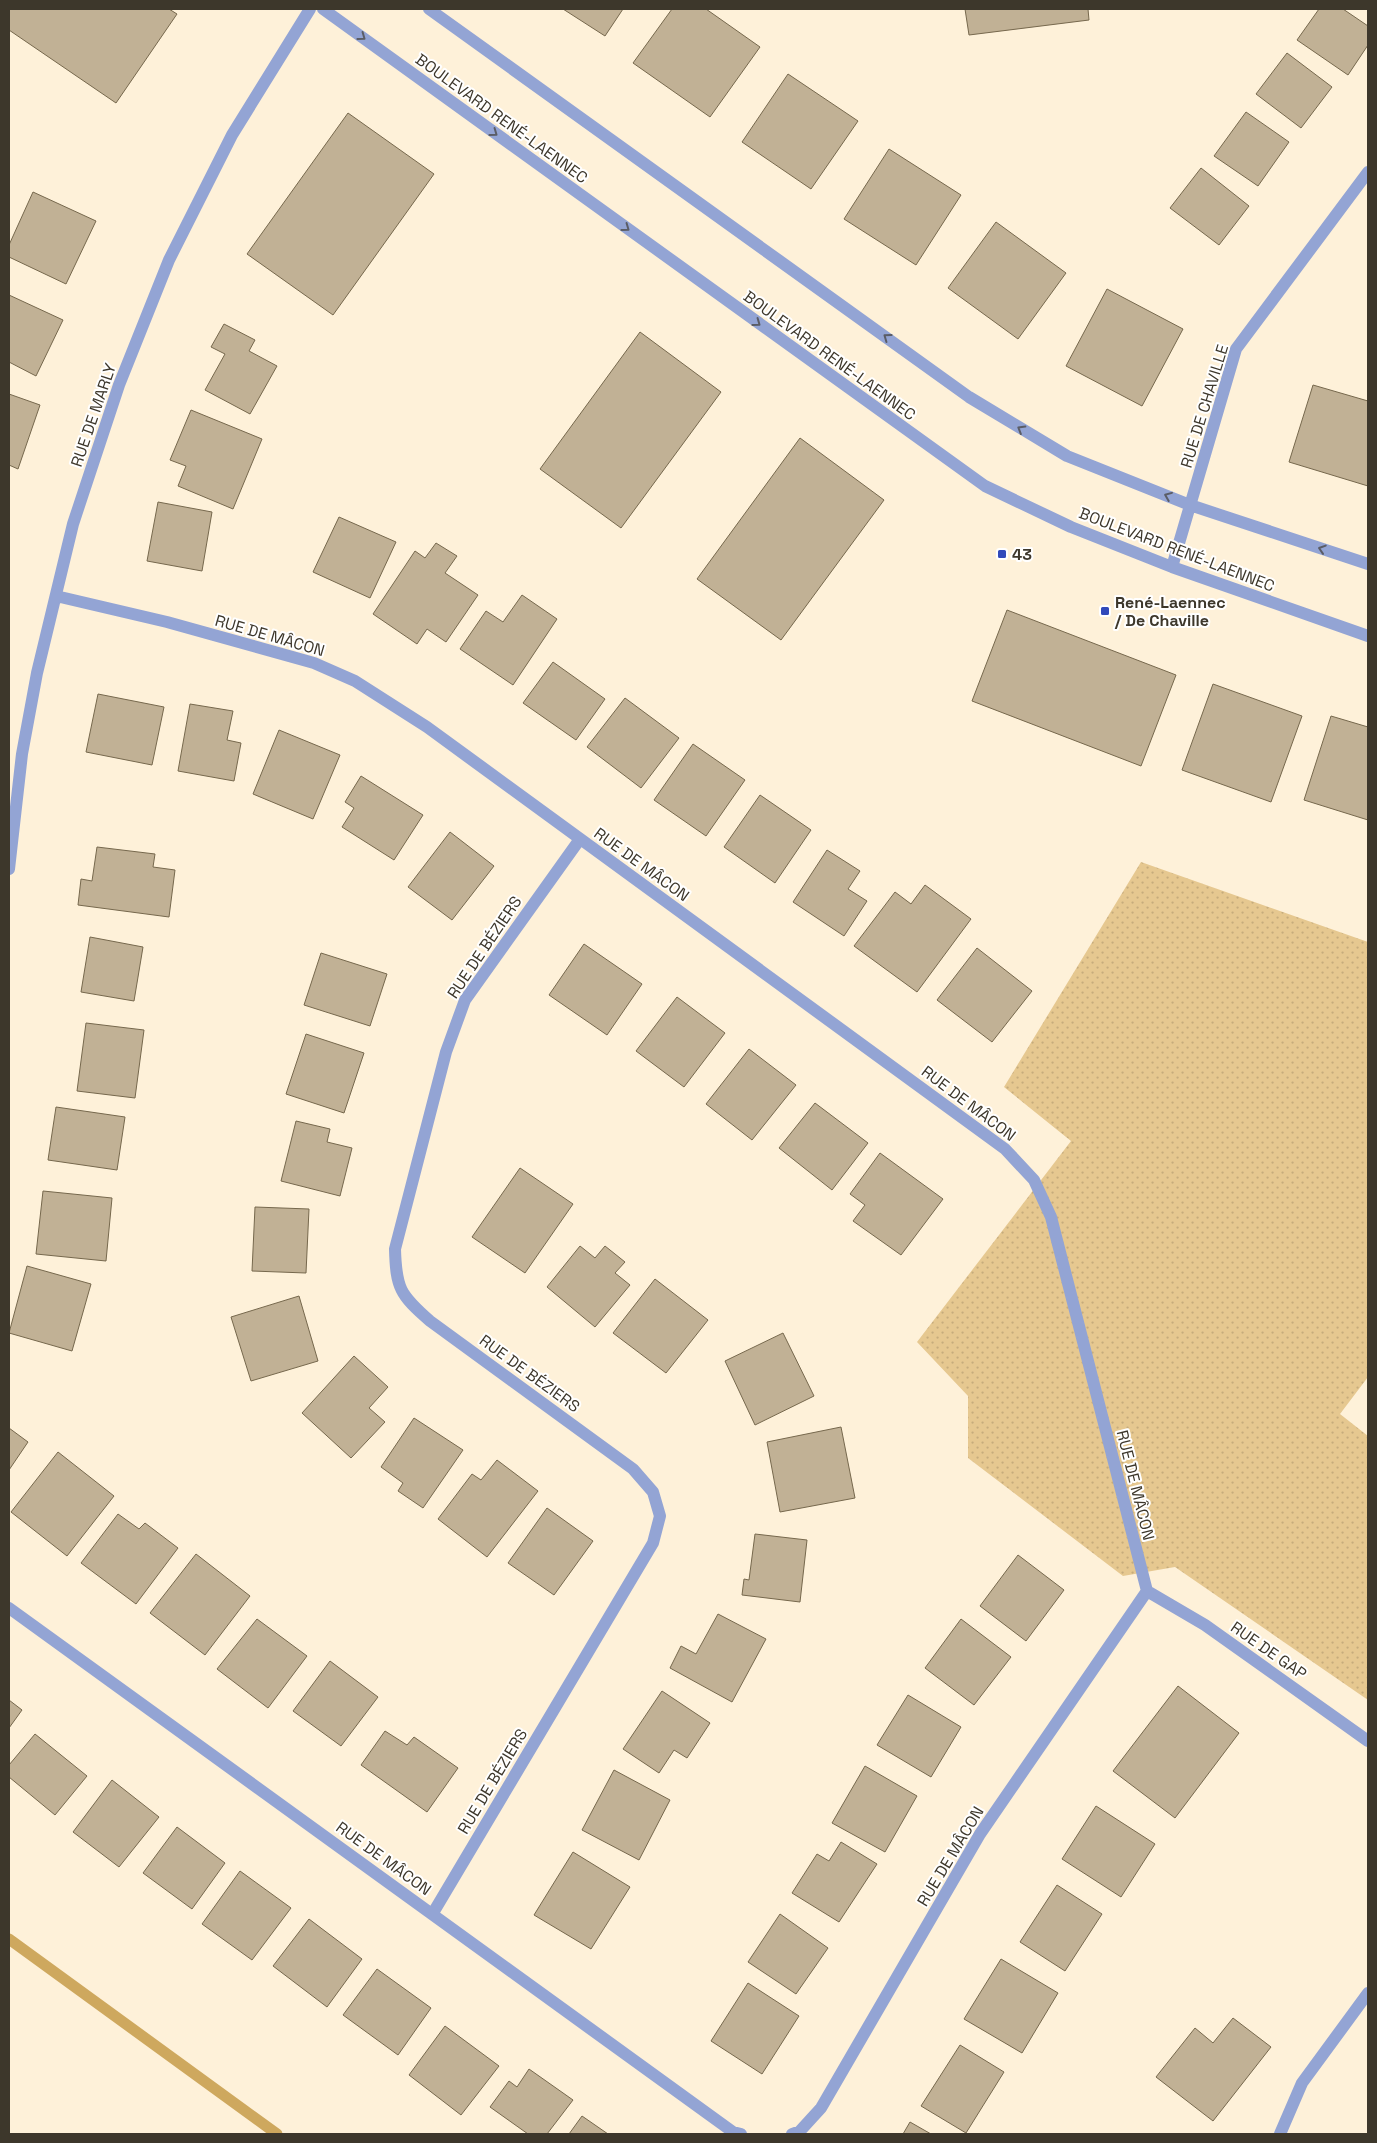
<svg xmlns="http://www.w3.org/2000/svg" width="1377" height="2143" viewBox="0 0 1377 2143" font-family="'Space Grotesk',sans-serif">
  <defs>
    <pattern id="grass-dots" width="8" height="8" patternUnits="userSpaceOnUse" patternTransform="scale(1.25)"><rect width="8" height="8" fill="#e6c890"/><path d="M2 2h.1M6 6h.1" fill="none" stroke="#c6ac7c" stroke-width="1.8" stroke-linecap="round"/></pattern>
  </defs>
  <rect width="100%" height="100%" fill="#fef1d9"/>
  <!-- grass -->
  <path fill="url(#grass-dots)" d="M 1141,862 L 1368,942 L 1368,1377 L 1340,1414 L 1368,1436 L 1368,1700 L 1175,1567 L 1123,1576 L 968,1458 L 968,1396 L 917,1342 L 1071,1141 L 1004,1087 Z"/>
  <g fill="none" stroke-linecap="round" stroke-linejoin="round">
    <!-- stream -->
    <path stroke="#cea85e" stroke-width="11" d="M 9,1939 L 277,2134"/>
  </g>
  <!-- building -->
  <path fill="#c1b195" stroke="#76684d" d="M 9,9 L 169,9 L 177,14 L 116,103 L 9,30 Z
    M 563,9 L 623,9 L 605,36 Z
    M 672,9 L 706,9 L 760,47 L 710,117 L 633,63 Z
    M 965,9 L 1088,9 L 1089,20 L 969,35 Z
    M 1319,9 L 1343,9 L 1368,26 L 1368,45 L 1348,75 L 1297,40 Z
    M 1287,53 L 1332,87 L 1301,128 L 1256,94 Z
    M 788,74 L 858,121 L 811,189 L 742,142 Z
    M 1246,112 L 1289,142 L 1258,186 L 1214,156 Z
    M 348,113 L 434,174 L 333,315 L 247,254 Z
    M 889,149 L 961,195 L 916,265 L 844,219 Z
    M 1201,168 L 1249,206 L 1219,245 L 1170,208 Z
    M 33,192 L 96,221 L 66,284 L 9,257 L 9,245 Z
    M 996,222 L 1066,273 L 1018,339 L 948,288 Z
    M 1107,289 L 1183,329 L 1142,406 L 1066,366 Z
    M 9,295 L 63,320 L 36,376 L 9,362 Z
    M 224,324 L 255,340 L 249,351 L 277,366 L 250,414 L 205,390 L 225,354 L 211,347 Z
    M 640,332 L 721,392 L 621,528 L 540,469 Z
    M 1313,385 L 1368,401 L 1368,486 L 1289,462 Z
    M 9,394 L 40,405 L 18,469 L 9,465 Z
    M 191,410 L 262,439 L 233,509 L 178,486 L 186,466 L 170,460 Z
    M 800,438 L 884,500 L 781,640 L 697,579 Z
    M 158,502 L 212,512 L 202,571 L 147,561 Z
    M 339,517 L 396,542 L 370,598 L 313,572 Z
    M 436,543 L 457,556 L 445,573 L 478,595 L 446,642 L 427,629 L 417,644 L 373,614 L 415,551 L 425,558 Z
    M 522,595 L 557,619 L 513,685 L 460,649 L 486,611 L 503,622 Z
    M 1007,610 L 1176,675 L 1141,766 L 972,701 Z
    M 553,662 L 605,699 L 576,740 L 523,703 Z
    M 1213,684 L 1302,716 L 1271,802 L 1182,770 Z
    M 98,694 L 164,707 L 152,765 L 86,752 Z
    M 625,698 L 679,738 L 641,788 L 587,747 Z
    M 190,704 L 233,711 L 227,740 L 241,743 L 234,781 L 178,771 Z
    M 1331,716 L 1368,727 L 1368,820 L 1304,800 Z
    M 279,730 L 340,755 L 313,819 L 253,794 Z
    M 693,744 L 745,780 L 706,836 L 654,800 Z
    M 361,776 L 423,815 L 394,860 L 342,827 L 354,808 L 345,802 Z
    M 760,795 L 811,830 L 775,883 L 724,847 Z
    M 450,832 L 494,866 L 452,920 L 408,887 Z
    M 97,847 L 155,854 L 153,867 L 175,870 L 169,917 L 78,905 L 81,879 L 92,881 Z
    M 827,850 L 860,871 L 848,889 L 867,901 L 844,936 L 793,902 Z
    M 925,885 L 971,919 L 917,992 L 854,946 L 895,892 L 911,904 Z
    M 90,937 L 143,947 L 134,1001 L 81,992 Z
    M 584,944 L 642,984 L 607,1035 L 549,995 Z
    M 977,948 L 1032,991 L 992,1042 L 937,1000 Z
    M 321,953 L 387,974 L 370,1026 L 304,1005 Z
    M 677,997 L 725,1033 L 684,1087 L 636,1051 Z
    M 86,1023 L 144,1030 L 135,1098 L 77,1091 Z
    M 306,1034 L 364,1053 L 344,1113 L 286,1094 Z
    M 749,1049 L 796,1085 L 752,1140 L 706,1104 Z
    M 815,1103 L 868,1143 L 832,1190 L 779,1148 Z
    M 56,1107 L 125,1117 L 117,1170 L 48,1160 Z
    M 296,1121 L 330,1129 L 327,1142 L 352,1148 L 340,1196 L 281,1181 Z
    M 880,1153 L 943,1199 L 901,1255 L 853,1221 L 865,1205 L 850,1194 Z
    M 520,1168 L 573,1204 L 525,1273 L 472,1237 Z
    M 43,1191 L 112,1198 L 106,1261 L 36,1254 Z
    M 255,1207 L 309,1209 L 306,1273 L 252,1271 Z
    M 580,1246 L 595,1258 L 605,1246 L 625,1262 L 615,1273 L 630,1285 L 595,1327 L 547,1287 Z
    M 27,1266 L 91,1284 L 72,1351 L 9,1333 Z
    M 655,1279 L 708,1320 L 666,1373 L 613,1333 Z
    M 299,1296 L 318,1361 L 251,1381 L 231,1317 Z
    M 783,1333 L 814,1396 L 755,1425 L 725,1361 Z
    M 354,1356 L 388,1387 L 369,1408 L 385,1422 L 351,1458 L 302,1413 Z
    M 414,1418 L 463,1450 L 423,1508 L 398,1491 L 403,1483 L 381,1467 Z
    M 841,1427 L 855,1498 L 780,1512 L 767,1442 Z
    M 9,1428 L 28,1442 L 9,1470 Z
    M 58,1452 L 114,1496 L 67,1556 L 11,1512 Z
    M 497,1460 L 538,1491 L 487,1557 L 438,1519 L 472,1474 L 481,1480 Z
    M 547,1508 L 593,1541 L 554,1595 L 508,1563 Z
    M 118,1514 L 139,1529 L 145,1523 L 178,1548 L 136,1604 L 81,1563 Z
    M 755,1534 L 807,1540 L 800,1602 L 742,1595 L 744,1579 L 749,1580 Z
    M 196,1554 L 250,1596 L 205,1655 L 150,1613 Z
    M 1018,1555 L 1064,1590 L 1026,1641 L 980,1606 Z
    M 718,1614 L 766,1639 L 732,1702 L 670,1668 L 681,1646 L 696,1654 Z
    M 257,1619 L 307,1656 L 268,1708 L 217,1669 Z
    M 961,1619 L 1011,1657 L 974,1705 L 925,1668 Z
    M 330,1661 L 378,1697 L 341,1746 L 293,1711 Z
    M 1178,1686 L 1239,1733 L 1175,1818 L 1113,1771 Z
    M 662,1691 L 710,1723 L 687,1758 L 674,1750 L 659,1773 L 623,1749 Z
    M 908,1695 L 961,1727 L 931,1777 L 877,1745 Z
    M 9,1700 L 22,1710 L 9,1728 Z
    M 385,1731 L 407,1745 L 414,1737 L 458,1768 L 427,1812 L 361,1765 Z
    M 35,1734 L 87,1776 L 55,1815 L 9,1777 L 9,1765 Z
    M 865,1766 L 917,1796 L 885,1852 L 832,1823 Z
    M 614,1770 L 670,1800 L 639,1860 L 582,1830 Z
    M 112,1780 L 159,1817 L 119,1867 L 73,1832 Z
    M 1096,1806 L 1155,1844 L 1121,1897 L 1062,1859 Z
    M 177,1827 L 225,1863 L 192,1909 L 143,1873 Z
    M 841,1842 L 877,1864 L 839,1922 L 792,1893 L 817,1854 L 829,1861 Z
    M 573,1852 L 630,1887 L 591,1949 L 534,1915 Z
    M 240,1871 L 291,1908 L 252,1960 L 202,1924 Z
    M 1057,1885 L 1102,1914 L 1065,1971 L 1020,1942 Z
    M 780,1914 L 828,1948 L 796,1994 L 748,1962 Z
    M 309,1919 L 362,1959 L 327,2007 L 273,1966 Z
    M 1001,1959 L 1058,1993 L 1022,2053 L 964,2019 Z
    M 377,1969 L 431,2008 L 398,2055 L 343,2015 Z
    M 748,1983 L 799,2016 L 762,2074 L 711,2041 Z
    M 1233,2018 L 1271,2047 L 1213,2121 L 1156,2077 L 1195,2028 L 1213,2043 Z
    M 445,2026 L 499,2066 L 461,2115 L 409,2075 Z
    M 960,2045 L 1004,2072 L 966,2133 L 921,2106 Z
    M 529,2069 L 573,2100 L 547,2134 L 528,2134 L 490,2107 L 509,2081 L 517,2087 Z
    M 582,2116 L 608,2134 L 569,2134 Z
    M 910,2122 L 931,2134 L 903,2134 Z"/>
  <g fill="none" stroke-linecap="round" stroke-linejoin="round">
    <!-- minor -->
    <path stroke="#93a4d4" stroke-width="12" d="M 323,9 L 985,486 L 1071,527 L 1172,567 L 1368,636
      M 429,9 L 969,397 L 1067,456 L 1190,505 L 1368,564
      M 1172,567 L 1236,349 L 1368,172
      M 56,596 L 167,622 L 314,663 L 355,681 L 427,727 L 1005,1149 L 1034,1180 L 1051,1217 L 1147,1591 L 980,1834 L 821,2108 L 800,2131 L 792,2134
      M 9,869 L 22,754 L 37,673 L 73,524 L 119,385 L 169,260 L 232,135 L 310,9
      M 1147,1591 L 1205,1625 L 1368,1741
      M 9,1608 L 733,2132 L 741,2134
      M 433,1913 L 653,1543 L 660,1516 L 653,1492 L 633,1469 L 430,1321 C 400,1295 396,1288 395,1249 L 446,1052 L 465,1000 L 580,839
      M 1280,2134 L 1302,2083 L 1368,1993"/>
  </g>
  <!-- one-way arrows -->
  <defs><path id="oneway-chevron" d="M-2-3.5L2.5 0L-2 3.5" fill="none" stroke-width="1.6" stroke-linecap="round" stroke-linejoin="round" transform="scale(1.25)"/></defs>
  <g stroke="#5b5d66">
    <use href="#oneway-chevron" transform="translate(362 37) rotate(36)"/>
    <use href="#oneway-chevron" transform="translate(494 133) rotate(36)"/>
    <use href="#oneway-chevron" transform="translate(626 228) rotate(36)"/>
    <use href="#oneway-chevron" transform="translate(757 323) rotate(36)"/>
    <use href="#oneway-chevron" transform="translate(887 337) rotate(-144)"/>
    <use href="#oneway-chevron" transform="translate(1021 429) rotate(-149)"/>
    <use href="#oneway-chevron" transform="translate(1168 496) rotate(-158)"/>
    <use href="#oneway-chevron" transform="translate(1322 549) rotate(-162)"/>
  </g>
  <!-- markers -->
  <g fill="#3149ba" stroke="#fff" stroke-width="2">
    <rect x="997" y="549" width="10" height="10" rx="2.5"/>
    <rect x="1100" y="606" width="10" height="10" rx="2.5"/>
  </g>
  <g text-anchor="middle" stroke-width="4" stroke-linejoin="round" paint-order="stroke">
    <!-- street labels -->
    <g font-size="16" fill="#3d372b" stroke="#fff">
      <text transform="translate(502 118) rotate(36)" y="6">BOULEVARD RENÉ-LAENNEC</text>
      <text transform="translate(830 355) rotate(36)" y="6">BOULEVARD RENÉ-LAENNEC</text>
      <text transform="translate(1204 406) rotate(-73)" y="6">RUE DE CHAVILLE</text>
      <text transform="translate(93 415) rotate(-71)" y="6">RUE DE MARLY</text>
      <text transform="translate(1177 549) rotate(21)" y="6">BOULEVARD RENÉ-LAENNEC</text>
      <text transform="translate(270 635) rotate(16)" y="6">RUE DE MÂCON</text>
      <text transform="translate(642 864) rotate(36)" y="6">RUE DE MÂCON</text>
      <text transform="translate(484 947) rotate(-56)" y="6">RUE DE BÉZIERS</text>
      <text transform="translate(969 1103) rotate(37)" y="6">RUE DE MÂCON</text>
      <text transform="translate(530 1373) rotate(36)" y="6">RUE DE BÉZIERS</text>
      <text transform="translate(1136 1485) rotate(76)" y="6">RUE DE MÂCON</text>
      <text transform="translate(1269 1650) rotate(35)" y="6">RUE DE GAP</text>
      <text transform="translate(492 1781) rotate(-59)" y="6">RUE DE BÉZIERS</text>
      <text transform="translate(950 1856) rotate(-59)" y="6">RUE DE MÂCON</text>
      <text transform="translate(384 1858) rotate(36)" y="6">RUE DE MÂCON</text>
    </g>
    <!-- poi labels -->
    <g font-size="16" font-weight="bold" fill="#3d372b" stroke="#fff" text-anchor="start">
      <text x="1012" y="560">43</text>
      <text x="1115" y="608">René-Laennec<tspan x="1115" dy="18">/ De Chaville</tspan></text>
    </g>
  </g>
  <!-- border -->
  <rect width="1377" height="2143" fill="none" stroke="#3d372b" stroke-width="20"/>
</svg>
